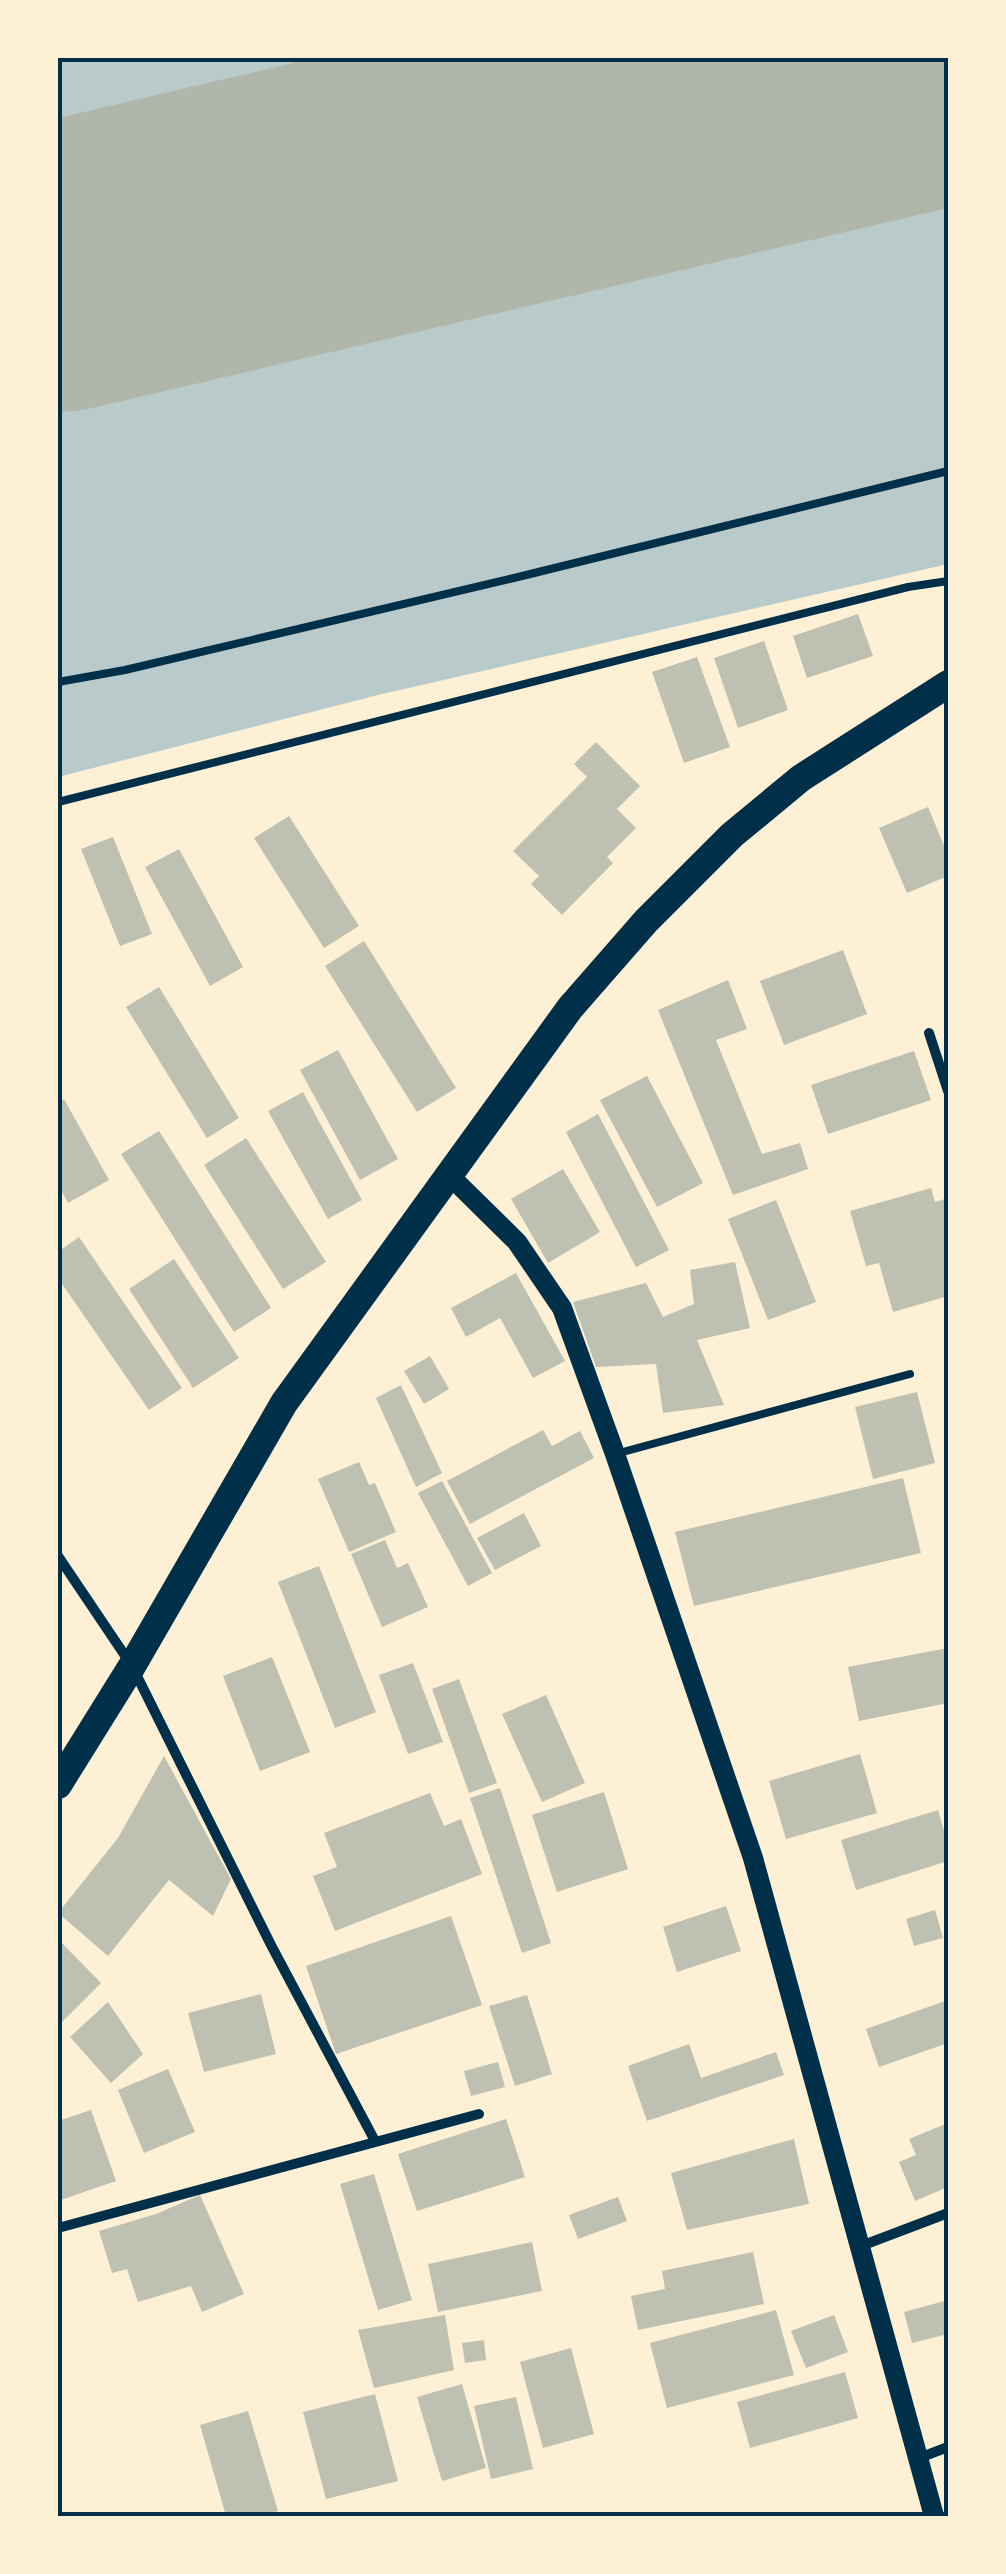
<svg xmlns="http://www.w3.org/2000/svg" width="1006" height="2574" viewBox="0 0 1006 2574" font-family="Roboto,sans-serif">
  <rect width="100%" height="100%" fill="#fdf0d5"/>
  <!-- green -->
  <path fill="#b9caca" d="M 58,58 L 512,58 L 58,164 Z
    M 948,166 L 948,564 L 378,695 L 58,777 L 58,374 Z"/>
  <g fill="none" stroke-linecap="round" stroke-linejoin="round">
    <!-- runway -->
    <path stroke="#b1b6ab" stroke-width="290" d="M 58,267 L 948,59"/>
  </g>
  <!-- building -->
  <path fill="#bec0b2" d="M 858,614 L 873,656 L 807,678 L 793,636 Z
    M 764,641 L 788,710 L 738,728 L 714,658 Z
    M 697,657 L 730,747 L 684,763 L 652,672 Z
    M 596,742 L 640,786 L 617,809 L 636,828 L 607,857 L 613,863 L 562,915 L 531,884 L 539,876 L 513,851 L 587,777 L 574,764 Z
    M 928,807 L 948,855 L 948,876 L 907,893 L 879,828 Z
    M 289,816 L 359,926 L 324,948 L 254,838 Z
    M 113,837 L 152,934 L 120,946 L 81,849 Z
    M 179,849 L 243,967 L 210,986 L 145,867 Z
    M 364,941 L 456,1088 L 417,1112 L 325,966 Z
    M 843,950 L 867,1014 L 784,1045 L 760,981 Z
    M 728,980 L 747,1029 L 716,1040 L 762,1154 L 800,1143 L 808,1169 L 733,1195 L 658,1010 Z
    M 159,987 L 239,1118 L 207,1138 L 126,1007 Z
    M 338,1050 L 398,1159 L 360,1180 L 300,1070 Z
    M 914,1051 L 931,1100 L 828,1134 L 811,1085 Z
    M 647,1076 L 703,1183 L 657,1207 L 600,1100 Z
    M 303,1092 L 362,1200 L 328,1219 L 268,1111 Z
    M 64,1099 L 109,1180 L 68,1203 L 58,1184 L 58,1103 Z
    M 598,1114 L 669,1250 L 636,1267 L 566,1132 Z
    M 159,1131 L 271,1308 L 234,1332 L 121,1154 Z
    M 246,1138 L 326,1262 L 283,1289 L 204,1165 Z
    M 563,1169 L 600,1232 L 548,1263 L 511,1199 Z
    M 931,1188 L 935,1202 L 948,1198 L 948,1296 L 893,1312 L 879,1263 L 866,1266 L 850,1211 Z
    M 776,1200 L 816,1302 L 768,1320 L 728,1219 Z
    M 79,1237 L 182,1388 L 149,1410 L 58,1278 L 58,1252 Z
    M 174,1259 L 239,1358 L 193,1388 L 129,1289 Z
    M 735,1262 L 750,1328 L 697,1340 L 724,1405 L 663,1413 L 656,1364 L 596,1367 L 573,1302 L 646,1283 L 663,1317 L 694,1304 L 690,1270 Z
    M 516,1273 L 565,1361 L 533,1378 L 500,1318 L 466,1337 L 451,1308 Z
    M 430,1356 L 449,1389 L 424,1404 L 404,1371 Z
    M 401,1385 L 442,1473 L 416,1487 L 376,1398 Z
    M 917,1392 L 935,1463 L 873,1479 L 855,1407 Z
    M 543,1430 L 552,1446 L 580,1431 L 594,1458 L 470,1524 L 447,1481 Z
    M 359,1462 L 369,1485 L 375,1483 L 396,1532 L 349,1552 L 318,1479 Z
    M 903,1478 L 921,1553 L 694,1606 L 675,1532 Z
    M 442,1481 L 492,1573 L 468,1586 L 418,1493 Z
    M 524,1513 L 541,1546 L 495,1570 L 477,1538 Z
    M 385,1540 L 397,1568 L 408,1563 L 428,1607 L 382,1627 L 351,1554 Z
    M 319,1566 L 376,1712 L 335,1728 L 278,1582 Z
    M 948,1648 L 948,1703 L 859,1721 L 848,1667 Z
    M 272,1657 L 310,1752 L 260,1771 L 223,1676 Z
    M 413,1663 L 443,1742 L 408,1754 L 379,1675 Z
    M 459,1679 L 497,1783 L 469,1793 L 432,1689 Z
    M 546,1695 L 585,1783 L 542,1802 L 502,1714 Z
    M 860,1754 L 877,1813 L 786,1839 L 769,1781 Z
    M 164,1756 L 231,1879 L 213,1916 L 169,1880 L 108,1956 L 58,1913 L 118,1838 Z
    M 500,1788 L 551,1943 L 522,1953 L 470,1798 Z
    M 604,1792 L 628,1869 L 557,1892 L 532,1815 Z
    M 430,1793 L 444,1826 L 461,1819 L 482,1874 L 335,1931 L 313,1876 L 337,1867 L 324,1833 Z
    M 938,1810 L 948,1844 L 948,1861 L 856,1890 L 841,1840 Z
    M 726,1906 L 741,1951 L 677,1972 L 663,1927 Z
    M 935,1910 L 943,1938 L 914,1946 L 906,1919 Z
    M 451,1916 L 482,2005 L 336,2054 L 306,1966 Z
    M 58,1939 L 101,1983 L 58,2026 Z
    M 261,1994 L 276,2054 L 204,2072 L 188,2013 Z
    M 527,1995 L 552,2074 L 515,2086 L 489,2006 Z
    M 948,2000 L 948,2043 L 879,2067 L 866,2029 Z
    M 108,2002 L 143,2054 L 111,2083 L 70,2037 Z
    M 689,2044 L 701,2078 L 776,2052 L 784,2075 L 647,2121 L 628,2066 Z
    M 498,2062 L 505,2087 L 471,2096 L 464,2071 Z
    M 168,2069 L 195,2132 L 144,2153 L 118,2090 Z
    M 91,2110 L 116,2181 L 58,2201 L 58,2121 Z
    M 506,2119 L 525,2177 L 417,2211 L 398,2154 Z
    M 948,2123 L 948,2187 L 915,2201 L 899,2162 L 916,2155 L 909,2139 Z
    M 794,2139 L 809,2204 L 687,2230 L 671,2173 Z
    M 374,2174 L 412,2300 L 378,2310 L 340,2184 Z
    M 200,2195 L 244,2294 L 202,2312 L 191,2286 L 138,2302 L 127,2269 L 112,2273 L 99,2231 L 156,2214 Z
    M 618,2197 L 627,2221 L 578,2239 L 569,2215 Z
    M 532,2242 L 542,2291 L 438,2312 L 428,2264 Z
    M 753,2252 L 764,2304 L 638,2330 L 631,2296 L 665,2289 L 662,2271 Z
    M 948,2300 L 948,2334 L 912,2343 L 904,2312 Z
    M 776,2310 L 794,2375 L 667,2408 L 650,2343 Z
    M 445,2315 L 454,2370 L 374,2388 L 358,2330 Z
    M 834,2315 L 848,2352 L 806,2368 L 791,2331 Z
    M 484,2340 L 486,2360 L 465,2363 L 462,2343 Z
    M 571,2348 L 594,2434 L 543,2448 L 520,2362 Z
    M 845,2372 L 858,2418 L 750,2448 L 737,2402 Z
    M 462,2384 L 486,2468 L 442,2481 L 417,2397 Z
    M 375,2394 L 398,2481 L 326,2499 L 303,2412 Z
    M 516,2397 L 533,2469 L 491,2479 L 474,2406 Z
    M 248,2411 L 278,2511 L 259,2516 L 226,2516 L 200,2425 Z"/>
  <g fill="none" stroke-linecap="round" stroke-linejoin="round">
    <!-- service -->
    <path stroke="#003049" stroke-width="8" d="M 58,682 L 125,670 L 518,577 L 948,471
      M 58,802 L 908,587 L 948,581
      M 619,1453 L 910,1374"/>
    <!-- minor -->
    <path stroke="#003049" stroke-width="10" d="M 929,1033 L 948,1091
      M 58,1556 L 132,1666 L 271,1945 L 375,2141
      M 58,2228 L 479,2114
      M 861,2246 L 948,2213
      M 919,2458 L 948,2447"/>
    <!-- secondary -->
    <path stroke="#003049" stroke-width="20" d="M 448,1174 L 517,1242 L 562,1308 L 615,1454 L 753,1858 L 934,2516"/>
    <!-- trunk -->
    <path stroke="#003049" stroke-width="28" d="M 58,1785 L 132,1666 L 284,1403 L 570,1008 L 646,921 L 732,835 L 801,778 L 948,684"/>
  </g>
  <!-- border -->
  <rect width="1006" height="2574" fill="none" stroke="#fdf0d5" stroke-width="120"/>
  <rect x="60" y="60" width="886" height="2454" fill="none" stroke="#003049" stroke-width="4"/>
</svg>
